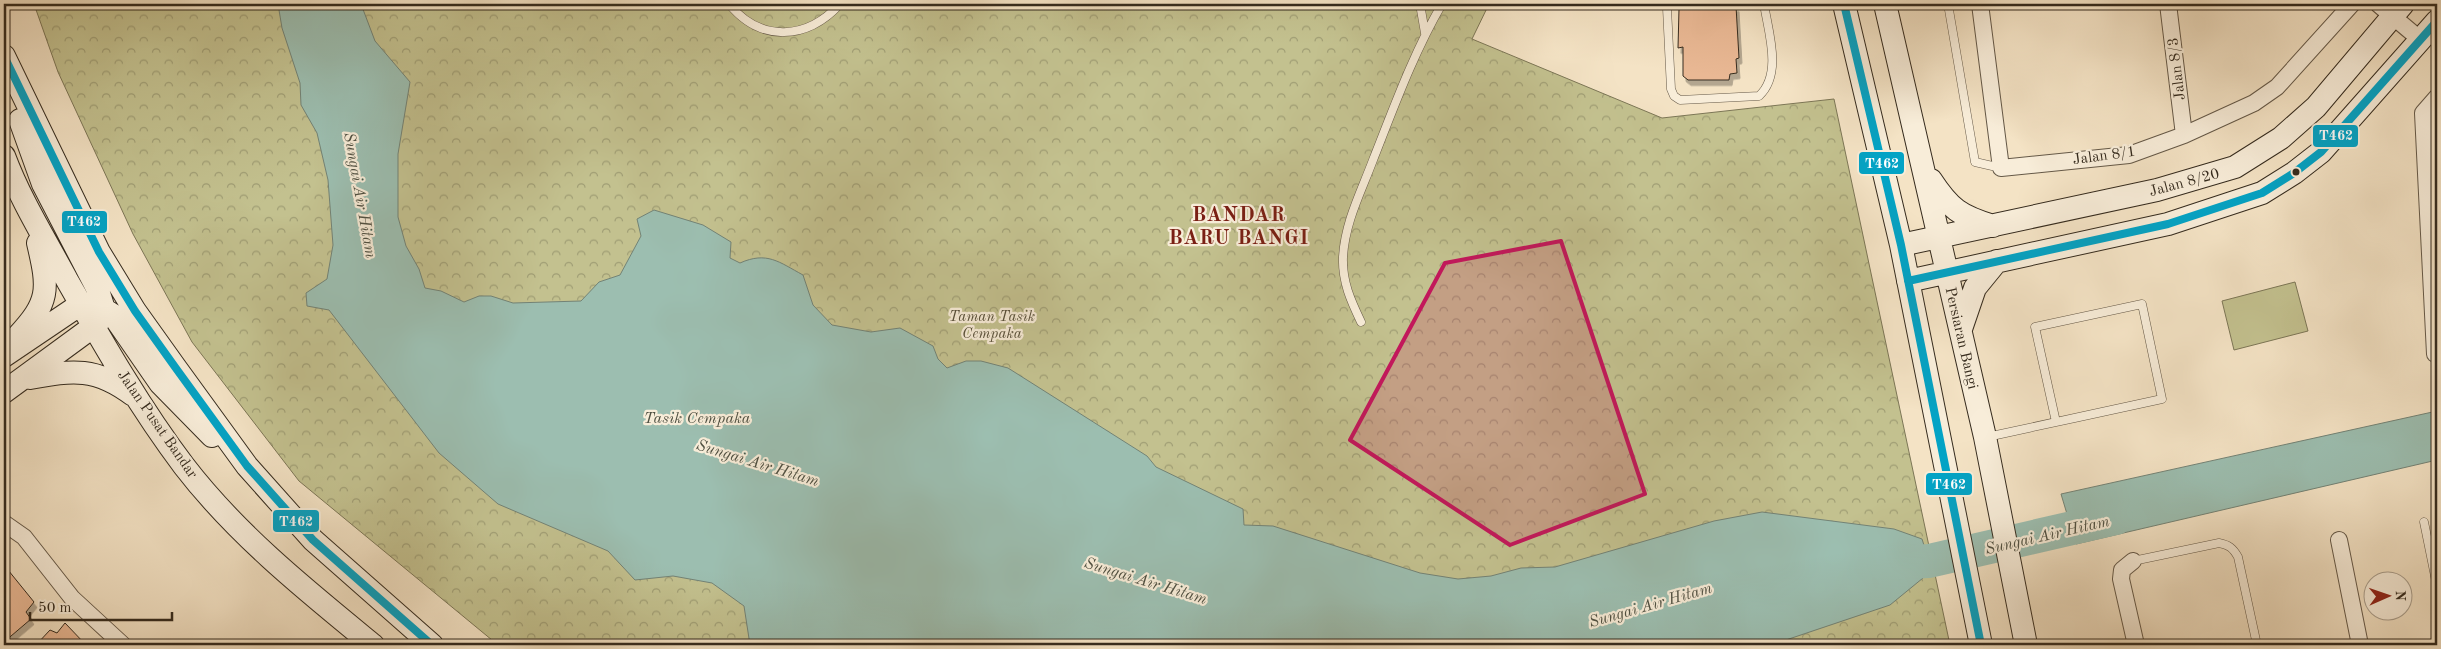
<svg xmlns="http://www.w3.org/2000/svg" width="2441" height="649" viewBox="0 0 2441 649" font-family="'Old Standard TT',serif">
  <defs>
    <pattern id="park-crowns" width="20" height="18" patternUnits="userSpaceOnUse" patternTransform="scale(1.25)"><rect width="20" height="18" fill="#c3c18f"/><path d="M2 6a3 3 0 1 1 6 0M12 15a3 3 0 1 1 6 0" fill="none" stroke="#9f9d74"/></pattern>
    <filter id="shadow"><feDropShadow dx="3" dy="5.5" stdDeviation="0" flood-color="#0004"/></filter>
  </defs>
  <rect width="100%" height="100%" fill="#f4e3c5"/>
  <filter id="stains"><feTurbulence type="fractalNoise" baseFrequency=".004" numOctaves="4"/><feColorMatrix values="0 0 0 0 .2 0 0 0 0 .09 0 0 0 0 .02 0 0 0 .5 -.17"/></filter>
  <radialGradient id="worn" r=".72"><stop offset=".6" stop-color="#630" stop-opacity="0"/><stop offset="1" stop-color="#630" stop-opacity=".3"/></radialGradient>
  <!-- park -->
  <path fill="url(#park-crowns)" stroke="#7c7656" d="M 34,4 L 1489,4 L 1472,39 L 1662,118 L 1834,99 L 1950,645 L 498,645 L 299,481 L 192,342 L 133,234 L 58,72 Z"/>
  <!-- garden -->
  <path fill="#c3c18f" stroke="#7c7656" d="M 2295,282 L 2308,331 L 2234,350 L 2222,301 Z"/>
  <!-- water -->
  <path fill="#9cbeb0" stroke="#738376" d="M 278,4 L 361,4 L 375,41 L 410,82 L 398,154 L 398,217 L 406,246 L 419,269 L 425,288 L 441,291 L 464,302 L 479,296 L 491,296 L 513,303 L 581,301 L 599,282 L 620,275 L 641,236 L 637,219 L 654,210 L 703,225 L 731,242 L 730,258 L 740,263 C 767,251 779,262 803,275 L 813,305 L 832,325 L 871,332 L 900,328 L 933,346 L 938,359 L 947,368 L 966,361 L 981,361 L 1008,368 L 1147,456 L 1156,467 L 1243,509 L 1244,525 L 1273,526 L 1420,573 L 1458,579 L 1491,576 L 1521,568 L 1555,567 L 1714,521 L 1762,512 L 1894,529 L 1922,539 L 1929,561 L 1923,578 L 1890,605 L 1771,645 L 750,645 L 744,606 L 712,583 L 673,576 L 635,580 L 608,551 L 498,504 L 439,453 L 329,310 L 307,306 L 306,293 L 327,279 L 333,245 L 328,180 L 317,133 L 301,105 L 300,83 L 282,28 Z
    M 2437,411 L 2437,460 L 2076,544 L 2061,494 Z"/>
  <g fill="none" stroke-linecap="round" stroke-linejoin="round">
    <!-- river -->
    <path stroke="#9cbeb0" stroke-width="34" d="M 1884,563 L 1929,561 L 2116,518"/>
  </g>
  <!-- building -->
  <path fill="#e9b894" stroke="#352b1e" filter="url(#shadow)" d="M 1736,6 L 1739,58 L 1736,59 L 1737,73 L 1730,74 L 1729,80 L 1688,80 L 1683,76 L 1683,47 L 1678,48 L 1679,9 Z
    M 4,565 L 34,602 L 26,612 L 31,619 L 4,642 Z
    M 65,623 L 86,645 L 36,645 L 50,630 L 57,633 Z"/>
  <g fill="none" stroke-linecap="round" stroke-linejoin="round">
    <!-- lane casing -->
    <g stroke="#655948" stroke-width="9">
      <path id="lane" d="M 729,4 C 761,43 807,40 840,4
        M 1420,4 L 1425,33
        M 1670,4 L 1667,8 L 1671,89 L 1674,96 L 1680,100 L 1759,96 C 1783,74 1768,31 1764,4
        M 1948,4 L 1975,162 L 2001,168
        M 1361,322 C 1351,301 1342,282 1343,257 C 1345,222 1361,192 1373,160 C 1394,107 1413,54 1442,4
        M 1987,437 C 2045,424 2104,412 2162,399 L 2142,304 L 2035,327 L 2056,422
        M 2424,522 L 2437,586
        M 2133,561 L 2219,543 C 2229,545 2233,548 2238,557 L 2257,645"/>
    </g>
    <!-- street casing -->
    <g stroke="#655948" stroke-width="18">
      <path id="street" d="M 1980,4 L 2001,168 L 2129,155 L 2184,135 L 2254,103 L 2277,87 L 2352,4
        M 2168,4 L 2184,135
        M 2378,4 L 2422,41
        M 2437,97 L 2423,113 L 2435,354 L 2437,354
        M 4,523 L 24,537 L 72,598 L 123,645
        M 2339,540 L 2360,645
        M 2133,561 L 2122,570 L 2121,579 L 2136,645"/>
    </g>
    <!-- secondary casing -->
    <g stroke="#352b1e" stroke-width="24">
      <path id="secondary" d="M 1844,4 L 1901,245 L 1981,645
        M 1885,4 L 1985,437 L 2026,645
        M 4,56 L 99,252 L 135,311 L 175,367 L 247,466 L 313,540 L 432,645
        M 4,156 C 20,199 45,239 67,280 C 103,343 140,408 184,466 C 237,535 307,591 373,645
        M 1931,180 C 1950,209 1960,216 1993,226
        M 1901,245 L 2157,190 L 2235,167 L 2281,138 L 2316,107 L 2403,4
        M 1908,281 L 2168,224 L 2262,193 L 2294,173 L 2321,152 L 2437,21
        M 1961,329 L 1975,288 L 1997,261
        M 16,338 C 50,302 49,290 38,243
        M 4,356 L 81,304 L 96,304 L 113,315 L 160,383 L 212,436
        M 30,378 C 73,370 96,367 133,395
        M 4,392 L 94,326 L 98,323 L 103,306 L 98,290 L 43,184 L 20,120"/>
    </g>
    <!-- lane -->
    <use href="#lane" stroke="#f8edd9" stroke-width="8"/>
    <!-- street -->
    <use href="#street" stroke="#f8edd9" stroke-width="16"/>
    <!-- secondary -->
    <use href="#secondary" stroke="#f8edd9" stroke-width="22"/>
    <!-- bus-1 casing -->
    <g stroke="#f8edd9" stroke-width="11">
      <path id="bus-1" d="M 1844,4 L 1901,245 L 1981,645
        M 4,56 L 99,252 L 135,311 L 175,367 L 247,466 L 313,540 L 432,645
        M 1908,281 L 2168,224 L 2262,193 L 2294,173 L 2321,152 L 2437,21"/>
    </g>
    <!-- bus-1 -->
    <use href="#bus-1" stroke="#03a3c5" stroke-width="8"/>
  </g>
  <!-- marked area -->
  <path fill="#c2185b" fill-opacity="0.2" stroke="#c2185b" stroke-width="4" stroke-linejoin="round" d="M 1561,241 L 1645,494 L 1510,545 L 1350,440 L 1445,263 Z"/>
  <!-- markers -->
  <circle fill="#352b1e" stroke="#f8edd9" stroke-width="2" cx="2296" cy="172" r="4.5"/>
  <g text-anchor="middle" stroke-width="4.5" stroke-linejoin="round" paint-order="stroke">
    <!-- street labels -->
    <g font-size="15" fill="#352b1e" stroke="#f8edd9">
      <text transform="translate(2176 69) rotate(-97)" y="5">Jalan 8/3</text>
      <text transform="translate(2104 155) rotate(-8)" y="5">Jalan 8/1</text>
      <text transform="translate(2184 182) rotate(-15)" y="5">Jalan 8/20</text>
      <text transform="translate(1962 338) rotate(77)" y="5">Persiaran Bangi</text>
      <text transform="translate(158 424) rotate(55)" y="5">Jalan Pusat Bandar</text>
    </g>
    <!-- park labels -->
    <g font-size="15" font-style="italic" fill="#58503a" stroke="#f8edd9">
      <text x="992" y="321">Taman Tasik<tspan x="992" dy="17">Cempaka</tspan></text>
    </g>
    <!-- water labels -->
    <g font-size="16" font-style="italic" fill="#4f5042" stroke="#f8edd9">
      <text transform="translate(361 195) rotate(80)" y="6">Sungai Air Hitam</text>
      <text x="697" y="423">Tasik Cempaka</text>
      <text transform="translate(758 462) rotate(17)" y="6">Sungai Air Hitam</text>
      <text transform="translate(2047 534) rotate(-13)" y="6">Sungai Air Hitam</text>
      <text transform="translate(1146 580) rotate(17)" y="6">Sungai Air Hitam</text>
      <text transform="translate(1650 604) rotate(-16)" y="6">Sungai Air Hitam</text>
    </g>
    <!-- district labels -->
    <g font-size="20" font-weight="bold" letter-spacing="1" fill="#7a1f14" stroke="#f8edd9">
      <text x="1239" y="221">BANDAR<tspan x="1239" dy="23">BARU BANGI</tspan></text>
    </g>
  </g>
  <g stroke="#f8edd9" stroke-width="2">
    <rect x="2312" y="124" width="47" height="24" rx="5" fill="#03a3c5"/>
    <rect x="1858" y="151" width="47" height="24" rx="5" fill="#03a3c5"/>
    <rect x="61" y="210" width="47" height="24" rx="5" fill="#03a3c5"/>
    <rect x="1925" y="472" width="48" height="24" rx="5" fill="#03a3c5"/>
    <rect x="272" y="509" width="48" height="24" rx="5" fill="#03a3c5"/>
  </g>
  <g font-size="14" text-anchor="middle" font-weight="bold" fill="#fff">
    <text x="2336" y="140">T462</text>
    <text x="1882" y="168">T462</text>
    <text x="84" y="226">T462</text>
    <text x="1949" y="489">T462</text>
    <text x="296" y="526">T462</text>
  </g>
  <!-- margin -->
  <rect width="2441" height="649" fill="none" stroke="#f4e3c5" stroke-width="20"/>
  <rect x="5" y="5" width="2431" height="639" fill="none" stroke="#352b1e" stroke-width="2.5"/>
  <rect x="10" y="10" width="2421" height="629" fill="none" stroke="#352b1e"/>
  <!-- north arrow -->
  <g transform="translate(2388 596) rotate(88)"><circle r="24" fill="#f8edd9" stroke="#aa9f8e"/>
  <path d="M0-4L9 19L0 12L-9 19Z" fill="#8f2418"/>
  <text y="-8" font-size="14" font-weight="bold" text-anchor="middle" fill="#352b1e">N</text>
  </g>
  <!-- scale -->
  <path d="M30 612v8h142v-8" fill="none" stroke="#352b1e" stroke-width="2.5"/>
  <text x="38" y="612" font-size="15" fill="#352b1e" stroke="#f8edd9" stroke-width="4" paint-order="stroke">50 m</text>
  <rect width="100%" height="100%" filter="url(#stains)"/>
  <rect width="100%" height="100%" fill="url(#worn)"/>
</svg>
